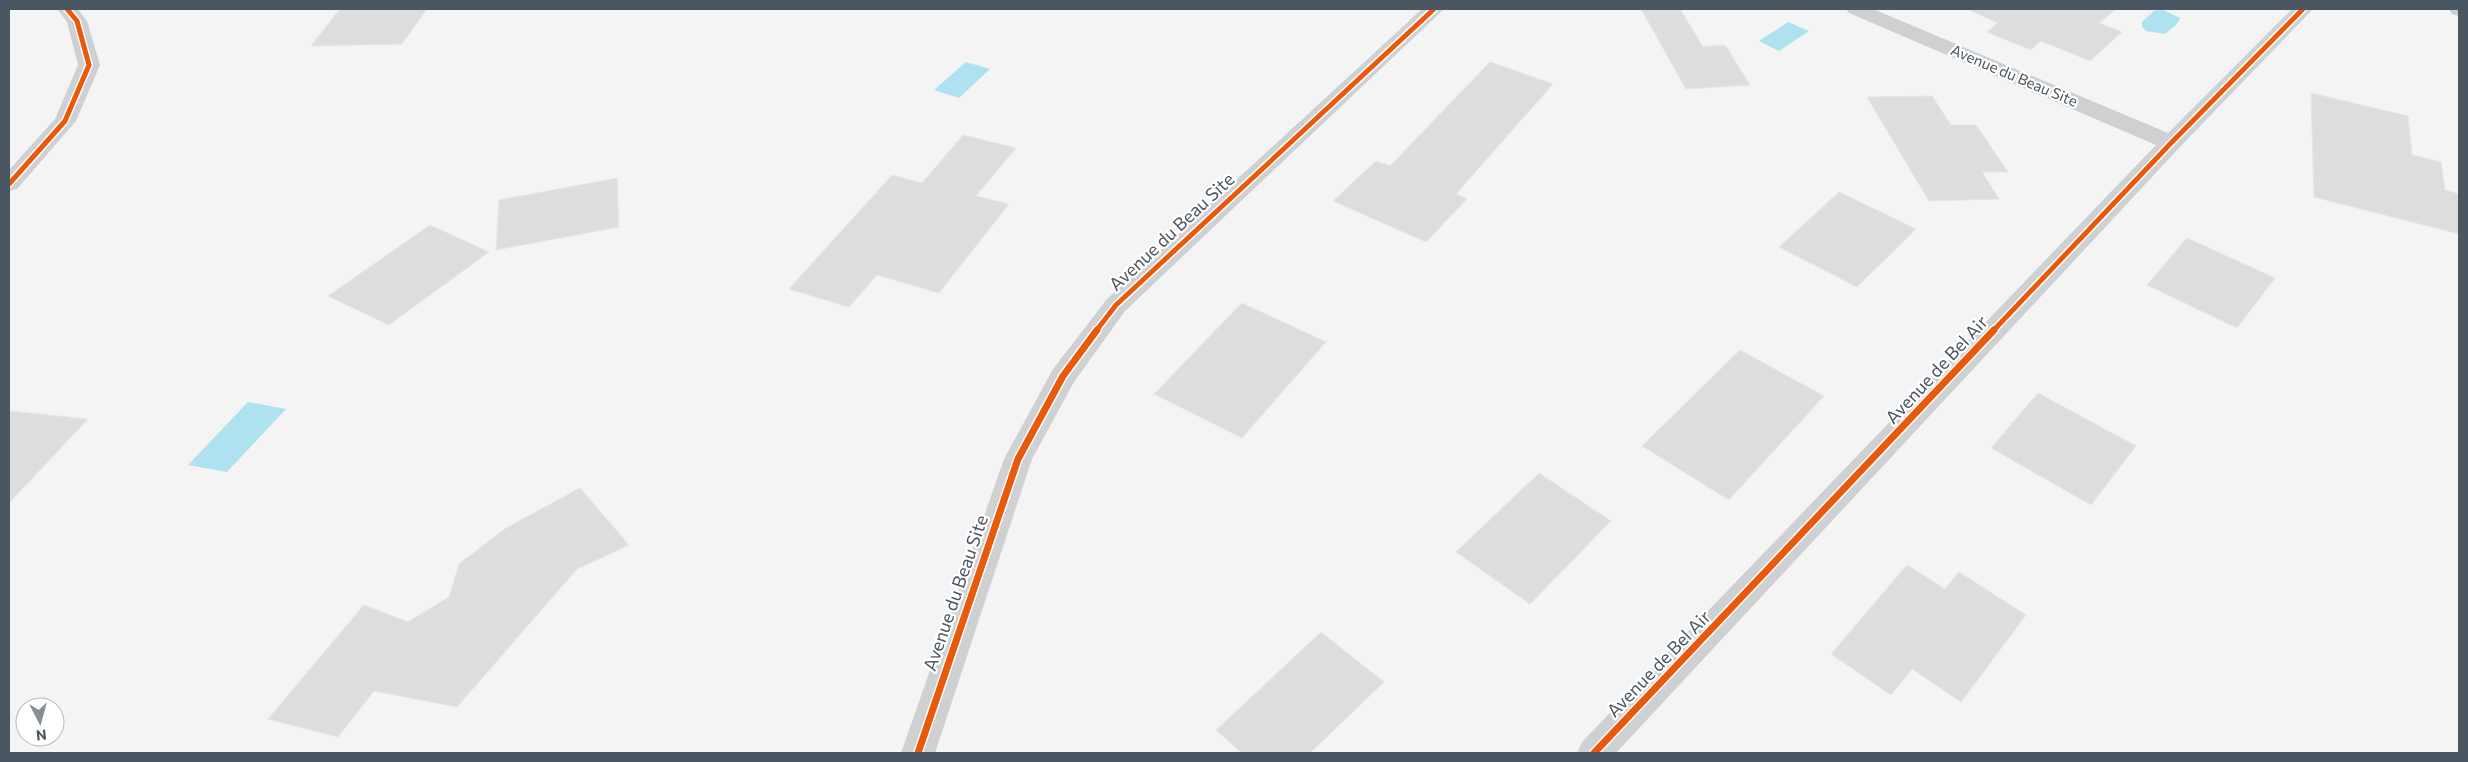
<svg xmlns="http://www.w3.org/2000/svg" width="2468" height="762" viewBox="0 0 2468 762" font-family="Commissioner,sans-serif">
  <rect width="100%" height="100%" fill="#f4f4f4"/>
  <!-- water -->
  <path fill="#aee2f0" d="M 2163,10 L 2180,18 L 2176,25 L 2165,34 L 2146,31 L 2142,27 L 2142,22 L 2154,11 Z
    M 1788,22 L 1809,31 L 1779,51 L 1759,41 Z
    M 966,62 L 990,69 L 959,98 L 934,90 Z
    M 248,402 L 286,409 L 227,472 L 188,465 Z"/>
  <!-- building -->
  <path fill="#ddddde" stroke="#e5e6e7" d="M 340,9 L 427,9 L 402,44 L 311,46 Z
    M 1641,9 L 1680,9 L 1703,47 L 1725,45 L 1750,85 L 1686,89 Z
    M 1967,9 L 2116,9 L 2099,23 L 2122,32 L 2090,61 L 2041,41 L 2031,50 L 1987,32 L 1998,23 Z
    M 1490,62 L 1553,84 L 1456,194 L 1467,199 L 1426,242 L 1333,201 L 1376,161 L 1390,166 Z
    M 2311,93 L 2408,116 L 2412,155 L 2441,162 L 2445,190 L 2459,194 L 2459,234 L 2314,197 Z
    M 1932,96 L 1951,125 L 1976,125 L 2008,172 L 1982,172 L 1999,199 L 1929,201 L 1867,97 Z
    M 963,135 L 1016,148 L 976,196 L 1009,204 L 939,293 L 877,275 L 849,307 L 789,289 L 892,175 L 922,183 Z
    M 617,178 L 619,227 L 496,250 L 499,200 Z
    M 1839,192 L 1916,229 L 1857,287 L 1779,247 Z
    M 430,225 L 489,252 L 389,325 L 328,296 Z
    M 2187,238 L 2275,278 L 2237,328 L 2147,285 Z
    M 1242,303 L 1326,342 L 1242,438 L 1154,394 Z
    M 1740,350 L 1824,396 L 1729,500 L 1642,446 Z
    M 2038,393 L 2136,446 L 2091,505 L 1991,448 Z
    M 9,411 L 88,419 L 9,503 Z
    M 1539,473 L 1611,521 L 1530,604 L 1456,552 Z
    M 580,488 L 629,545 L 577,569 L 457,707 L 374,691 L 338,737 L 268,719 L 364,605 L 408,622 L 449,597 L 459,564 L 506,528 Z
    M 1907,565 L 1945,589 L 1959,572 L 2026,615 L 1961,702 L 1912,669 L 1891,695 L 1831,654 Z
    M 1321,632 L 1384,682 L 1310,753 L 1242,753 L 1216,730 Z"/>
  <g fill="none" stroke-linecap="round" stroke-linejoin="round">
    <!-- street -->
    <path fill="#ced0d2" fill-rule="evenodd" d="M 1422,9 L 1444,9 L 1125,311 L 1074,382 L 1032,459 L 935,753 L 901,753 L 1004,459 L 1053,369 L 1107,299 Z
      M 1846,9 L 1873,9 L 2168,133 L 2292,9 L 2313,9 L 2179,148 L 1616,753 L 1577,753 L 1582,742 L 2156,145 L 1849,13 Z"/>
    <!-- secondary -->
    <path fill="#ced0d4" fill-rule="evenodd" d="M 57,9 L 78,9 L 87,21 L 100,65 L 76,121 L 17,189 L 9,191 L 9,170 L 55,119 L 78,65 L 67,22 Z"/>
    <!-- primary -->
    <path fill="#caced1" fill-rule="evenodd" d="M 2449,9 L 2459,9 L 2459,16 L 2452,14 Z"/>
    <!-- cycleway-far1 casing -->
    <g stroke="#fff" stroke-width="8">
      <path id="cycleway-far1" d="M 9,184 L 65,121 L 89,65 L 77,21 L 67,9
        M 1096,331 L 1116,305 L 1434,9
        M 1993,331 L 2171,143 L 2303,9"/>
    </g>
    <!-- cycleway casing -->
    <g stroke="#fff" stroke-width="10">
      <path id="cycleway" d="M 918,753 L 1018,459 L 1063,376 L 1097,330
        M 1594,753 L 1994,330"/>
    </g>
    <!-- cycleway-far1 -->
    <use href="#cycleway-far1" stroke="#e8590c" stroke-width="5"/>
    <!-- cycleway -->
    <use href="#cycleway" stroke="#e8590c" stroke-width="7"/>
  </g>
  <g text-anchor="middle" stroke-width="4.5" stroke-linejoin="round" paint-order="stroke">
    <!-- far-street labels -->
    <g font-size="15" fill="#4a5661" stroke="#fff">
      <text transform="translate(2014 76) rotate(23)" y="5">Avenue du Beau Site</text>
    </g>
    <!-- street labels -->
    <g font-size="18" fill="#4a5661" stroke="#fff">
      <text transform="translate(1172 232) rotate(-43)" y="6">Avenue du Beau Site</text>
      <text transform="translate(1937 370) rotate(-47)" y="6">Avenue de Bel Air</text>
      <text transform="translate(956 593) rotate(-71)" y="6">Avenue du Beau Site</text>
      <text transform="translate(1659 664) rotate(-46)" y="6">Avenue de Bel Air</text>
    </g>
  </g>
  <!-- border -->
  <rect width="2468" height="762" fill="none" stroke="#4a5661" stroke-width="20"/>
  <!-- north arrow -->
  <g transform="translate(40 722) rotate(174)"><circle r="24" fill="#ffffff" stroke="#b7bbc0"/>
  <path d="M0-4L9 19L0 12L-9 19Z" fill="#868d94"/>
  <text y="-8" font-size="14" font-weight="bold" text-anchor="middle" fill="#4a5661">N</text>
  </g>
</svg>
